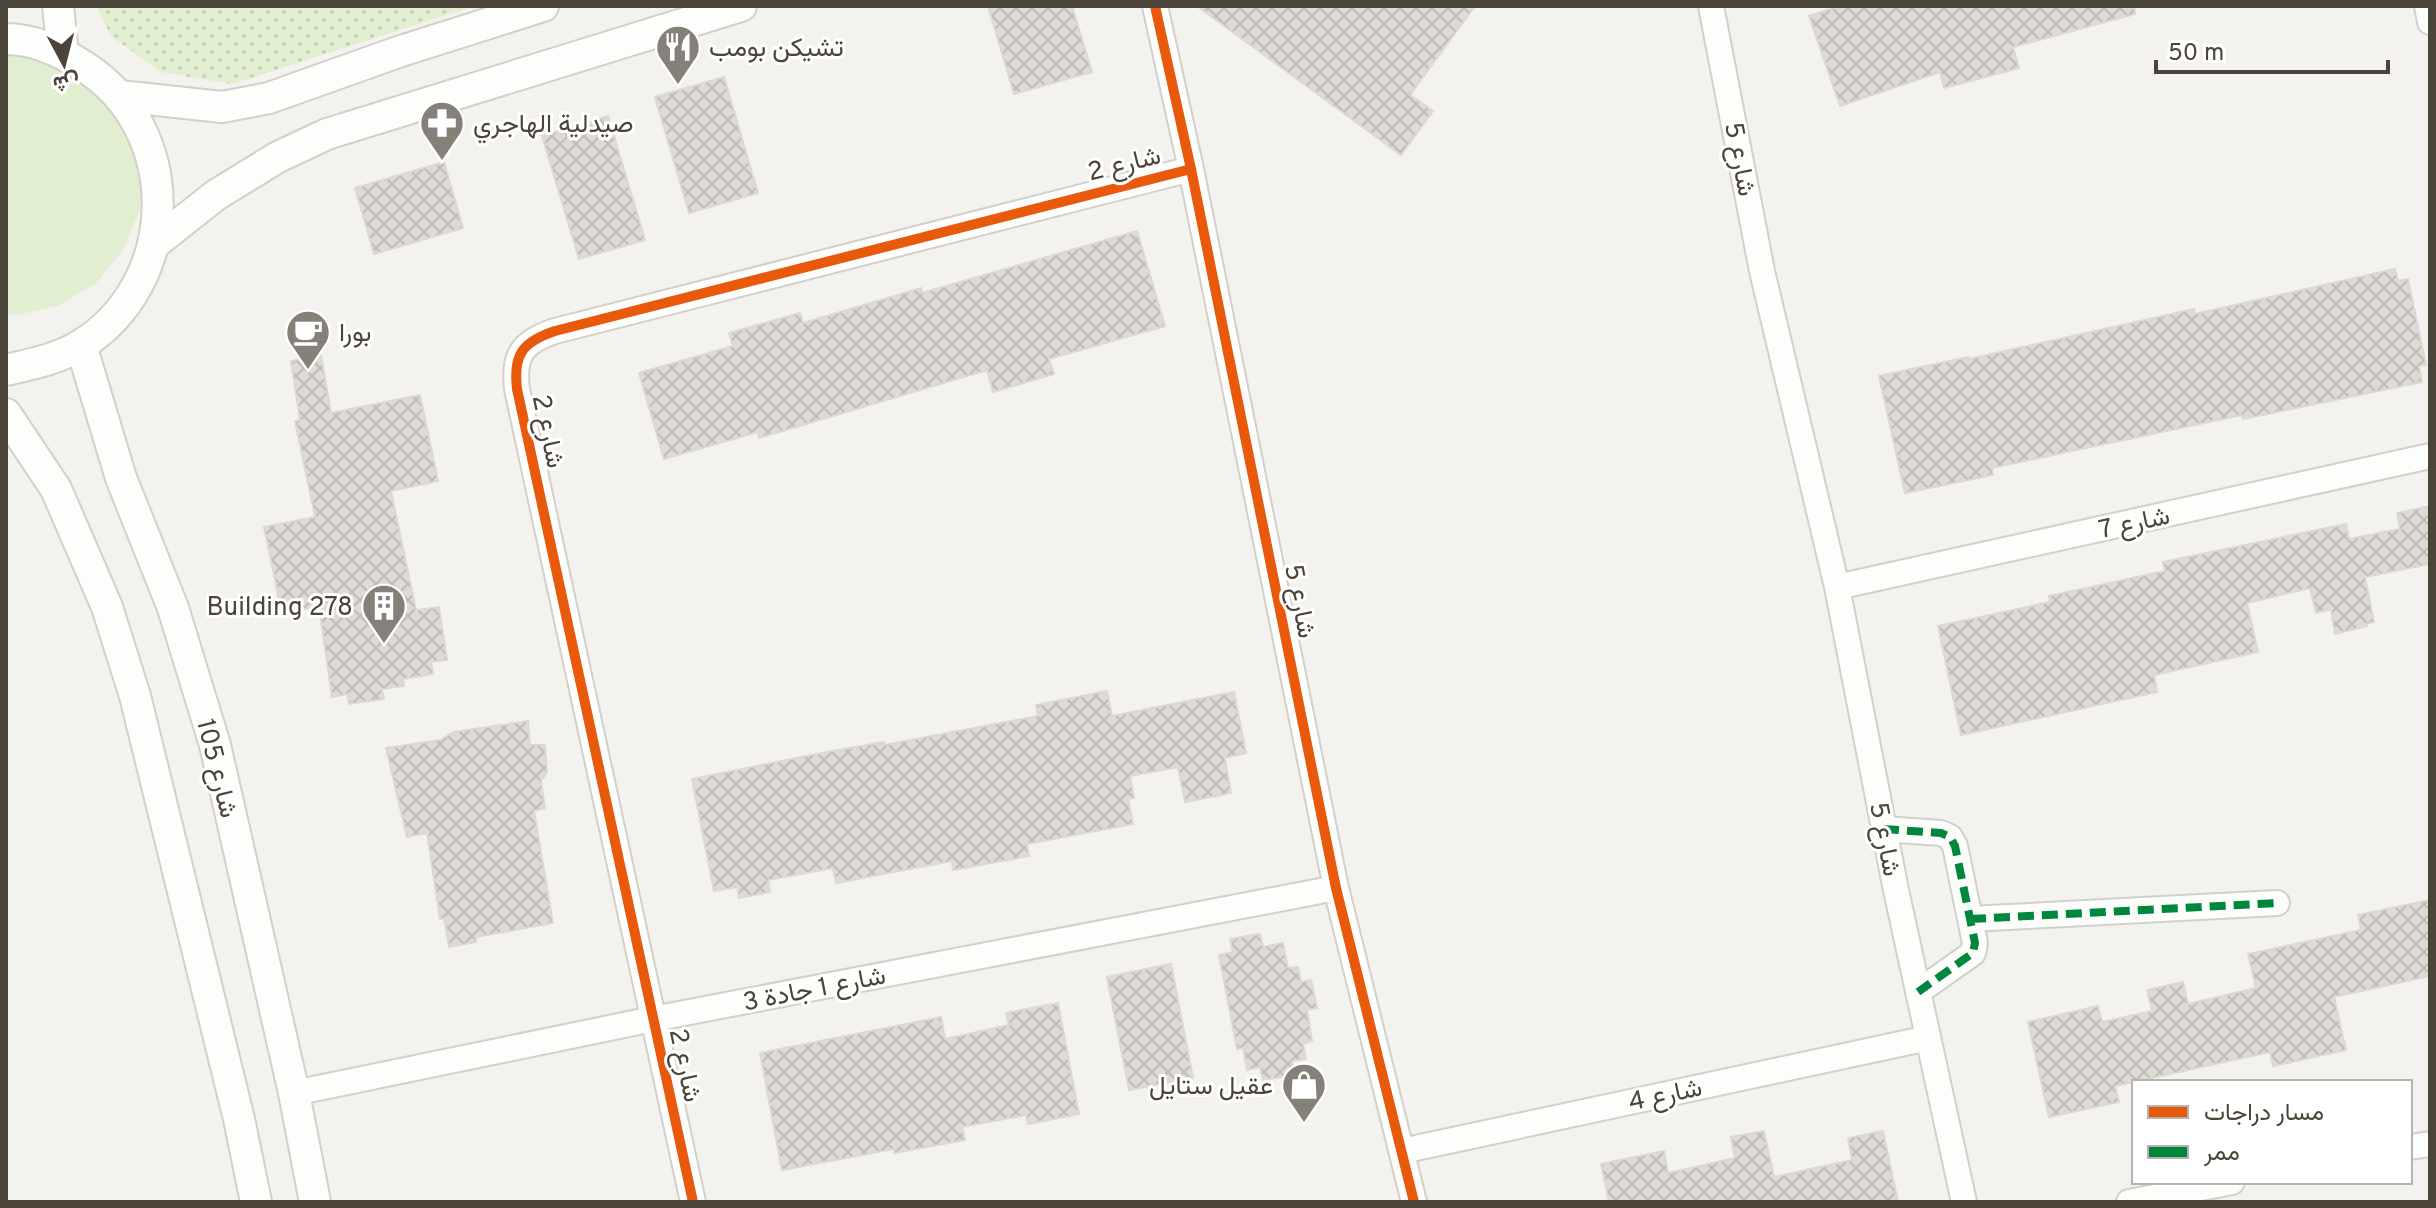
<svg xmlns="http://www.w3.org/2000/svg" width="2436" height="1208" viewBox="0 0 2436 1208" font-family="Overpass,Vazirmatn,sans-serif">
  <defs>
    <pattern id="park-dots" width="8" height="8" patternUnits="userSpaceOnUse" patternTransform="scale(2)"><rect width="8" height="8" fill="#e1eecf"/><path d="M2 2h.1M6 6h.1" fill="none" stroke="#c3cdb2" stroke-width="1.8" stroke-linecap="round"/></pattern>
    <pattern id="building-cross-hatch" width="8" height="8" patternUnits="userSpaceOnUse" patternTransform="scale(2)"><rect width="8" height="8" fill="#dedbd6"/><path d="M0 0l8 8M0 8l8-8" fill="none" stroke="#c0bdb8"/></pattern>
  </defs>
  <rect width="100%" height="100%" fill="#f4f2ee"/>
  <!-- green -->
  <path fill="#e1eecf" d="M 6,46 L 107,87 L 143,165 L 140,209 L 124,249 L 96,283 L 58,306 L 16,315 L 6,314 Z"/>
  <!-- park -->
  <path fill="url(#park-dots)" d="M 96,6 L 474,6 L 232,84 L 161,72 L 111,36 Z"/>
  <!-- building -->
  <path fill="url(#building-cross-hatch)" stroke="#dcd9d4" stroke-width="2" d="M 988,6 L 1072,6 L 1092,72 L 1014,94 Z
    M 1197,6 L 1475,6 L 1410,95 L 1433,111 L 1401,155 Z
    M 1839,6 L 2134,6 L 2135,14 L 2013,47 L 2019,68 L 1944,88 L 1940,72 L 1840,106 L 1809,16 Z
    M 724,77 L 758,193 L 689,213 L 655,97 Z
    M 608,116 L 645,240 L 579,259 L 542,136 Z
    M 444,162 L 463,228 L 374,254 L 355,188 Z
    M 1137,231 L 1165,326 L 1049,359 L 1054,374 L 993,392 L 987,370 L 759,438 L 758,432 L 664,459 L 639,373 L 733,346 L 729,333 L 800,313 L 803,323 L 921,288 L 922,293 Z
    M 2395,269 L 2398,281 L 2408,279 L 2426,365 L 2419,366 L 2422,382 L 2243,419 L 2242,415 L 2105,444 L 1992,468 L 1993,475 L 1905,493 L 1879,376 L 1968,357 L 1969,359 L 2194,309 L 2195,314 Z
    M 321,355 L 331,413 L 420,395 L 438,481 L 391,491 L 416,610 L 439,607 L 447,660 L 431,662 L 433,674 L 403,679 L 404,686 L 382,689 L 384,699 L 349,704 L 347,694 L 332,697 L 319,606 L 282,614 L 264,527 L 315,517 L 295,421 L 300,420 L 291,361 Z
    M 2430,506 L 2430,564 L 2365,577 L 2374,622 L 2367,624 L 2367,626 L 2335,634 L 2331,609 L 2316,613 L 2310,588 L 2247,603 L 2258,652 L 2154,675 L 2157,692 L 1961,735 L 1938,626 L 2050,602 L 2049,596 L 2165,571 L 2163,562 L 2235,547 L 2346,524 L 2349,539 L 2400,529 L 2397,513 Z
    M 1107,691 L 1112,716 L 1234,692 L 1246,753 L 1225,758 L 1231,793 L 1185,802 L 1178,767 L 1130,776 L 1134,798 L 1128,799 L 1133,824 L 1027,844 L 1029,856 L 953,870 L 952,861 L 836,883 L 833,868 L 768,880 L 770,892 L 739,898 L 737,887 L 714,891 L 692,779 L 811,755 L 884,742 L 884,745 L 1038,716 L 1036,705 Z
    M 528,721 L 530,745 L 545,745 L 547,772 L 541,781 L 545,808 L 534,811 L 553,923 L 476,937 L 476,942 L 449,947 L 444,918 L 440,919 L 427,833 L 407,837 L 386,748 L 440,740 L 454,732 Z
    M 2430,900 L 2430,976 L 2334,997 L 2346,1050 L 2273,1066 L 2270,1052 L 2115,1086 L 2119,1102 L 2049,1117 L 2028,1022 L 2098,1006 L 2102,1022 L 2152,1011 L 2147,990 L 2183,982 L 2188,1004 L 2256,988 L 2248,954 L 2361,930 L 2358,915 Z
    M 1260,934 L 1263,947 L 1283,943 L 1288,968 L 1298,967 L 1301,982 L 1311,980 L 1317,1008 L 1307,1010 L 1312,1041 L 1303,1044 L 1306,1059 L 1292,1061 L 1294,1075 L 1263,1080 L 1260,1067 L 1247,1070 L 1243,1048 L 1237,1049 L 1219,955 L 1233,952 L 1230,939 Z
    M 1171,964 L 1193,1078 L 1129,1090 L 1107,977 Z
    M 1058,1003 L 1079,1114 L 1028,1124 L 1026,1115 L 962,1127 L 965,1140 L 894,1153 L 894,1149 L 782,1170 L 760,1053 L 941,1017 L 945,1039 L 1009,1025 L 1006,1013 Z
    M 1764,1131 L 1774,1177 L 1852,1160 L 1848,1138 L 1883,1131 L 1898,1202 L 1609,1202 L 1601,1164 L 1664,1151 L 1668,1173 L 1735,1158 L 1731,1137 Z"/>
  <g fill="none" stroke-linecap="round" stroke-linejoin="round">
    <!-- minor casing -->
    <g stroke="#d2d0cb" stroke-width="28">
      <path id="minor" d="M 1155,6 L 1191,169 L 1336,888 L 1414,1202
        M 1711,6 L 1762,271 L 1837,587 L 1896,890 L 1964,1202
        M 2427,6 L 2430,22
        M 1837,587 L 2430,456
        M 1883,829 L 1941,833 L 1950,837 L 1955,846 L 1975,943 L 1973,953 L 1918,992
        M 1970,919 L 2277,903
        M 294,1093 L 653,1019 L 1336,888
        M 2410,1147 L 2430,1144
        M 1402,1151 L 1928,1038
        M 693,1202 L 517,389 C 513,355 522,342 555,331 L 1191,169
        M 2129,1202 L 2232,1182"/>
    </g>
    <!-- tertiary casing -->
    <g stroke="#d2d0cb" stroke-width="34">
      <path id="tertiary" d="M 58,6 L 63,53
        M 6,39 C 34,39 62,52 85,67 C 184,131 181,283 81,345 C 58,359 32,364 6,370
        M 120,96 L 222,107 L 269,98 L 398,52 L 543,6
        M 154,244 L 216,195 L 278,157 L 327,134 L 741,6
        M 81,345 L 121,478 L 173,608 L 215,745 L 294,1093 L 315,1202
        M 6,414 L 56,489 L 107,607 L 135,696 L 239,1119 L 256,1202"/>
    </g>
    <!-- minor -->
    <use href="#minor" stroke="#fdfdfc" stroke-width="24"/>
    <!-- tertiary -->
    <use href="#tertiary" stroke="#fdfdfc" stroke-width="30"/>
    <!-- quiet -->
    <path stroke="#00873e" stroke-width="8" stroke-dasharray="16 8" stroke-linecap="butt" d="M 1883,829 L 1941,833 L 1950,837 L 1955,846 L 1975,943 L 1973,953 L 1918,992
      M 1970,919 L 2277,903"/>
    <!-- cycleway casing -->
    <g stroke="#fff" stroke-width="15">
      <path id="cycleway" d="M 1155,6 L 1191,169 L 1336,888 L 1414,1202
        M 693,1202 L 517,389 C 513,355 522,342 555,331 L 1191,169"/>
    </g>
    <!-- cycleway -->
    <use href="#cycleway" stroke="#e8590c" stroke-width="10"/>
  </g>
  <!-- icons -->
  <defs>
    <g id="restaurant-pin" transform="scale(2.3)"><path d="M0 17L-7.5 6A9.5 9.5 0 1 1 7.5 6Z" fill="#868178" stroke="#fff"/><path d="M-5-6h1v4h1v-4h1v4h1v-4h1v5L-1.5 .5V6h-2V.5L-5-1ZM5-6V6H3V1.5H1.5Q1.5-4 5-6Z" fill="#fff"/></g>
    <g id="pharmacy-pin" transform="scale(2.3)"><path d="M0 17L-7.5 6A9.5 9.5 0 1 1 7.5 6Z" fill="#868178" stroke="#fff"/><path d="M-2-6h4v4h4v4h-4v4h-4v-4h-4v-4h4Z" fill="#fff"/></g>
    <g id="cafe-pin" transform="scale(2.3)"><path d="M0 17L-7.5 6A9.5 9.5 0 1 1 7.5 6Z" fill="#868178" stroke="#fff"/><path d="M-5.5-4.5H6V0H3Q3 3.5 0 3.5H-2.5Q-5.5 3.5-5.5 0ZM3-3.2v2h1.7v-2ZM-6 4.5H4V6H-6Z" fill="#fff"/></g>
    <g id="building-pin" transform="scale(2.3)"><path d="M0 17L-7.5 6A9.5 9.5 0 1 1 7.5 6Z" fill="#868178" stroke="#fff"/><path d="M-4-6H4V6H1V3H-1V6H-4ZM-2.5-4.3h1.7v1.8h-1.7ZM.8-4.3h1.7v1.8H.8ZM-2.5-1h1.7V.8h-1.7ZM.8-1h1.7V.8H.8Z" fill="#fff"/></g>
    <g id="shop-pin" transform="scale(2.3)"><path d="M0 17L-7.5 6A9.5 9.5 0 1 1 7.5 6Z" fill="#868178" stroke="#fff"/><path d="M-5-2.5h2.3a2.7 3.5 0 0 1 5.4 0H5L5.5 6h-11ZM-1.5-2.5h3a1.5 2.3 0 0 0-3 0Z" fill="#fff"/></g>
  </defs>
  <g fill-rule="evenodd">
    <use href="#restaurant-pin" x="678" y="47"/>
    <use href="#pharmacy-pin" x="442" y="123"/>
    <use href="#cafe-pin" x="308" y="332"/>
    <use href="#building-pin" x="384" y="606"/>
    <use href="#shop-pin" x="1304" y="1085"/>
  </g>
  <g text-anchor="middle" stroke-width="6" stroke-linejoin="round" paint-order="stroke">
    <!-- poi labels -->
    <g font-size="26" fill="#4b4439" stroke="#fff" text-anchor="start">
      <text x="709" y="56">تشيكن بومب</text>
      <text x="473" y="132">صيدلية الهاجري</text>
      <text x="339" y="341">بورا</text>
      <text x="353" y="615" text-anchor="end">Building 278</text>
      <text x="1273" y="1094" text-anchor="end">عقيل ستايل</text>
    </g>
    <!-- street labels -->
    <g font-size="26" fill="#4b4439" stroke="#fff">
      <text transform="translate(1741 159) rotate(79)" y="9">شارع 5</text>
      <text transform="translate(1124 163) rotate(-14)" y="9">شارع 2</text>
      <text transform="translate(549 431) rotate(78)" y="9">شارع 2</text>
      <text transform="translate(2134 522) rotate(-12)" y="9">شارع 7</text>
      <text transform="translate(1301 601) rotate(79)" y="9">شارع 5</text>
      <text transform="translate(218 768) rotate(76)" y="9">شارع 105</text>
      <text transform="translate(1886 839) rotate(79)" y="9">شارع 5</text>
      <text transform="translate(814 988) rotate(-11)" y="9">شارع 1 جادة 3</text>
      <text transform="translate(686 1065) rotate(78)" y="9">شارع 2</text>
      <text transform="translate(1665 1094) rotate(-12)" y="9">شارع 4</text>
    </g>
  </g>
  <!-- border -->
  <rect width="2436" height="1208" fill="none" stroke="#4b4439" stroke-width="16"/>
  <!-- legend -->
  <rect x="2132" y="1080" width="280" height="104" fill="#ffffff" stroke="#b7b4b0" stroke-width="2"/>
  <rect x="2148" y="1106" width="40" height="12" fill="#e8590c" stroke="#b7b4b0" stroke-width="2"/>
  <text x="2204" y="1120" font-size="24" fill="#4b4439">مسار دراجات</text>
  <rect x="2148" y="1146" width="40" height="12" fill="#00873e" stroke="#b7b4b0" stroke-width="2"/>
  <text x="2204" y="1160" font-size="24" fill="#4b4439">ممر</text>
  <!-- north arrow -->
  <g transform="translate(64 64) rotate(173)" stroke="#ffffff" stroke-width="6" paint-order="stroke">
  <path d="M0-6L14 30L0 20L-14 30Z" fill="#4b4439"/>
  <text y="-12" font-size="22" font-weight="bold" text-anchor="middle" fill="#4b4439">ش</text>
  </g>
  <!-- scale -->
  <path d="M2156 60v12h232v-12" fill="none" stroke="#4b4439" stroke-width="4"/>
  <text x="2168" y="60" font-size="24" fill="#4b4439" stroke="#ffffff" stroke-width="6" paint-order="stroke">50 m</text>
</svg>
